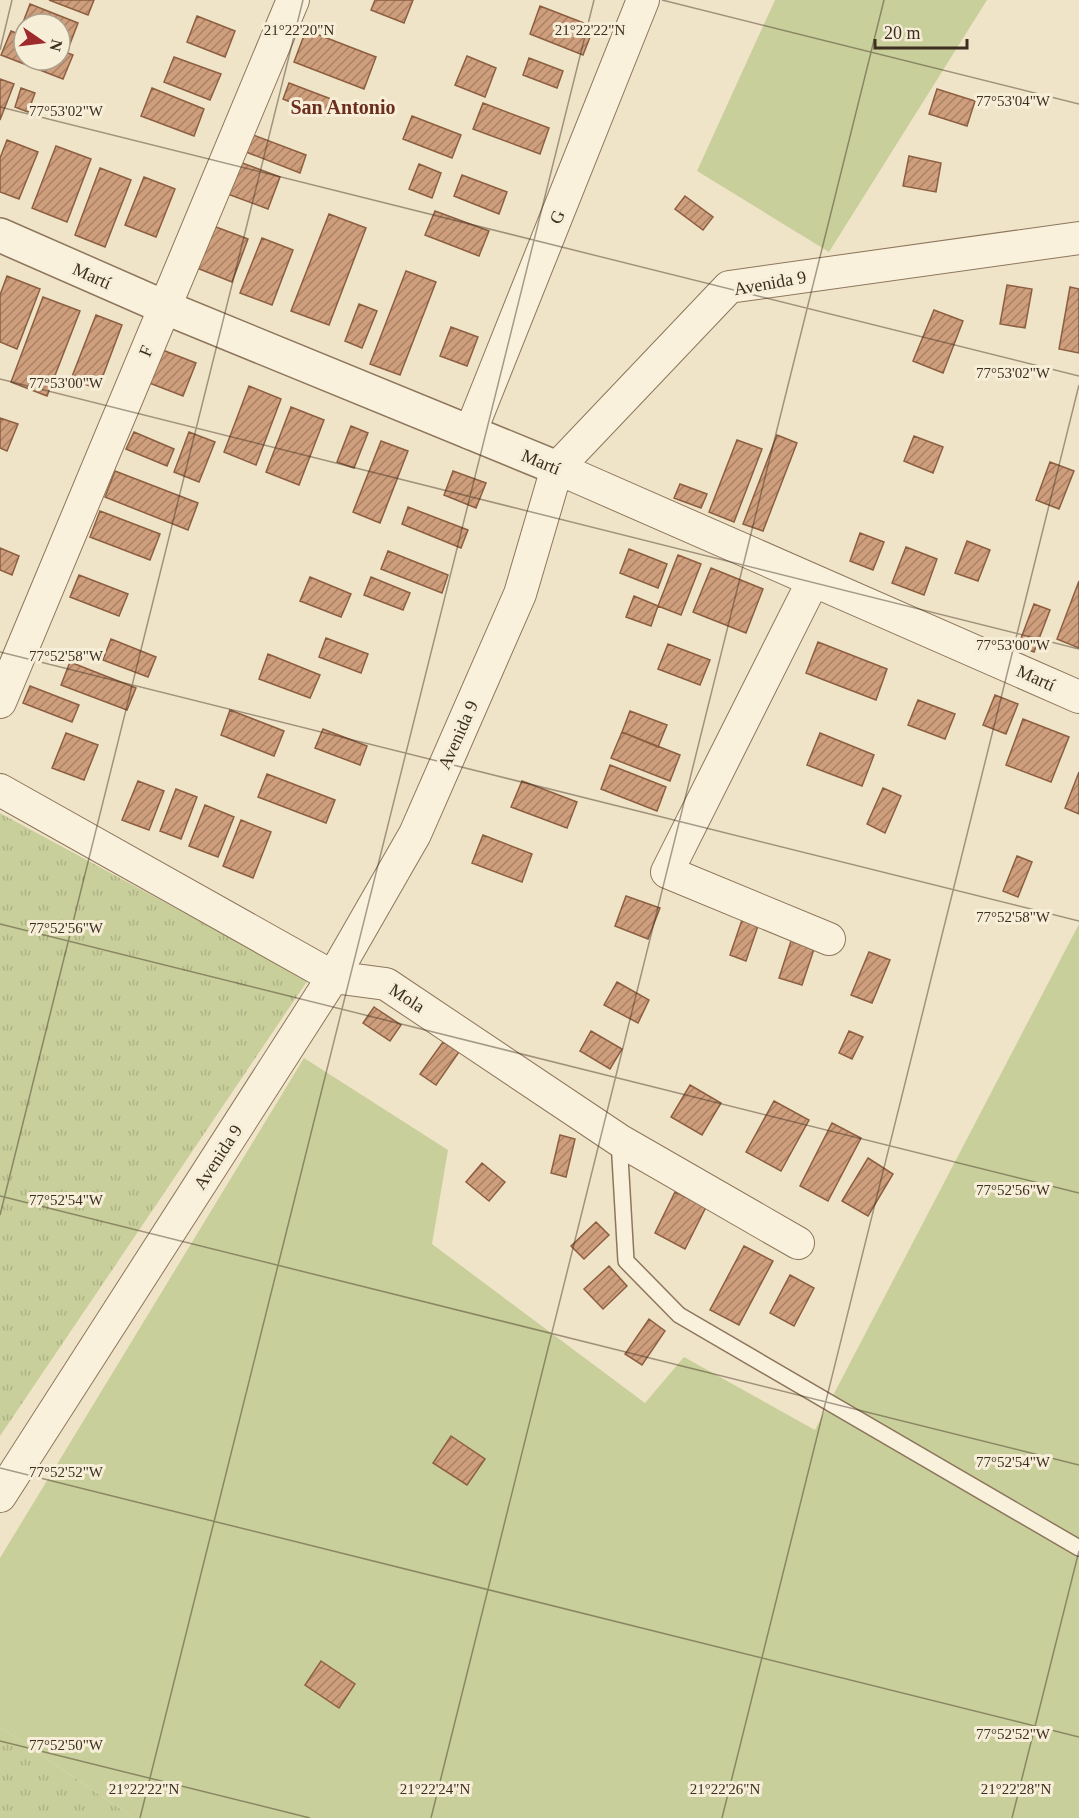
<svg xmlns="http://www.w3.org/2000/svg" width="1079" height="1818" viewBox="0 0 1079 1818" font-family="Georgia,serif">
  <defs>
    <pattern id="grass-tufts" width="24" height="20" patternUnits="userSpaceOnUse" patternTransform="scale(1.5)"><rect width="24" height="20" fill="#c9cf9b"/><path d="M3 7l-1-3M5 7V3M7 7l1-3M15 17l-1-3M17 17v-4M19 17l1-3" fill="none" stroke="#aeb285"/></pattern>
    <pattern id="building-hatch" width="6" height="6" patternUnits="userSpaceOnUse" patternTransform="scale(1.5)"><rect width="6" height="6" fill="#cf9f7d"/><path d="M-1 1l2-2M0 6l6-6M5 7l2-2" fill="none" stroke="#a98266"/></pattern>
  </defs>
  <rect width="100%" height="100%" fill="#f0e4c8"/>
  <!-- grass -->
  <path fill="url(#grass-tufts)" d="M 0,813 L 308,980 L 0,1436 Z
    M 0,1727 L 134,1818 L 0,1818 Z"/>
  <!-- garden -->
  <path fill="#c9cf9b" d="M 775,0 L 987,0 L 829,252 L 697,171 Z
    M 1079,924 L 1079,1818 L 134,1818 L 0,1727 L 0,1558 L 304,1058 L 448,1150 L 432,1244 L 645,1403 L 684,1357 L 815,1430 Z"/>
  <!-- building -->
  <path fill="url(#building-hatch)" stroke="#8d5f41" stroke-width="1.5" d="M 49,0 L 94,0 L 88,15 Z
    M 375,0 L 413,0 L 404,23 L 371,10 Z
    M 30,4 L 78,23 L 70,44 L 60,40 L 60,24 L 22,25 Z
    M 540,6 L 594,27 L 583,55 L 530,34 Z
    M 197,16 L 235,31 L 225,57 L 187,42 Z
    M 306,30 L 376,57 L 364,89 L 294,62 Z
    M 11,31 L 24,36 L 24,60 L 60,60 L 60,50 L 73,55 L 63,79 L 1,55 Z
    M 467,56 L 496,68 L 485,97 L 455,85 Z
    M 174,57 L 221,74 L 210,100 L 164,82 Z
    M 529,58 L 563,71 L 557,88 L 523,75 Z
    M 0,79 L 14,84 L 0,120 Z
    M 289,83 L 331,99 L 324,116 L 283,99 Z
    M 21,88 L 35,93 L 28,112 L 15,107 Z
    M 152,88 L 204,109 L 194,136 L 141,116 Z
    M 937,89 L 975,101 L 967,126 L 929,114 Z
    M 483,103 L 549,128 L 540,154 L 473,129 Z
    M 412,116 L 461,135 L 452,158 L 403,139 Z
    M 248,133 L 306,155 L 300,173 L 241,150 Z
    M 7,140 L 38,152 L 19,199 L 0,192 L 0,158 Z
    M 56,146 L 91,159 L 67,222 L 32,208 Z
    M 909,156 L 941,163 L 936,192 L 903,186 Z
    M 237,161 L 280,177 L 268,209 L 225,193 Z
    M 419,164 L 441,173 L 432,198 L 409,189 Z
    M 100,168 L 131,180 L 105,247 L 75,235 Z
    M 462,175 L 507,192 L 499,214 L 454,196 Z
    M 144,177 L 175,189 L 156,237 L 125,225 Z
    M 685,196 L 713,217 L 703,230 L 675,209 Z
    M 435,211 L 489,231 L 479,256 L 425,235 Z
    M 329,214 L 366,228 L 329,325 L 291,311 Z
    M 208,224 L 248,239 L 232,282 L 192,266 Z
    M 262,238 L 293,250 L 272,305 L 240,293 Z
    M 406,271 L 436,282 L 400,375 L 370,364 Z
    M 7,276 L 40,289 L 17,349 L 0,342 L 0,295 Z
    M 1007,285 L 1032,289 L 1025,328 L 1000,324 Z
    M 1070,287 L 1079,289 L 1079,353 L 1059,349 Z
    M 43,297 L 80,311 L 47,396 L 11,382 Z
    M 359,304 L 377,311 L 362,348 L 345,341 Z
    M 934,310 L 963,321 L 943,373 L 913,361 Z
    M 96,315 L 122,325 L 98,389 L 71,379 Z
    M 451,327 L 478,337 L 467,366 L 440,356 Z
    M 160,349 L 196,363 L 183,396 L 147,382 Z
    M 249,386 L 281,399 L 256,465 L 224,452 Z
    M 291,407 L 324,420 L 299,485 L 266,472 Z
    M 0,418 L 18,424 L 7,451 L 0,448 Z
    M 351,426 L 368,433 L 354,468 L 337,462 Z
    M 134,432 L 174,449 L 167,466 L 126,449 Z
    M 189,432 L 215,442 L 199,482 L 174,472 Z
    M 777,435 L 797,443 L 763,531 L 743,524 Z
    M 914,436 L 943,447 L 933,473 L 904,461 Z
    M 737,440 L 762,449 L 734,522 L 709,512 Z
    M 381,441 L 408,451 L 380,523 L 353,512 Z
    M 1050,462 L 1074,471 L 1059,509 L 1036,500 Z
    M 115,471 L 198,503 L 188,530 L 105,497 Z
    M 453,471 L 486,483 L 476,508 L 444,495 Z
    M 680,484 L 707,494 L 701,508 L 674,498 Z
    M 408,507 L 468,530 L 461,548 L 402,524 Z
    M 100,511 L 160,534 L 150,560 L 90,537 Z
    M 860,533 L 884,542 L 873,570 L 850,561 Z
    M 967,541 L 990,550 L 978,581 L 955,573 Z
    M 906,547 L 937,559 L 924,595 L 892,583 Z
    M 0,548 L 19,556 L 12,575 L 0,570 Z
    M 629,549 L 667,564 L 658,588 L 620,573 Z
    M 388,551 L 448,575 L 442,593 L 381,569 Z
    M 678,555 L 701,564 L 681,615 L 658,606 Z
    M 711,568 L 763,589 L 746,633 L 693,612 Z
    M 79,575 L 128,594 L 119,616 L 70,597 Z
    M 310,577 L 351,594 L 341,617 L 300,601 Z
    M 371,577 L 410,593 L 403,610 L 364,595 Z
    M 1079,581 L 1079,648 L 1057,639 Z
    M 634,596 L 658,606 L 651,626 L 626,617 Z
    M 1034,604 L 1050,610 L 1034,652 L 1018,646 Z
    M 326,638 L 368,654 L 361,673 L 319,657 Z
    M 111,639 L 156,657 L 148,677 L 103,660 Z
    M 818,642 L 887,669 L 876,700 L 806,673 Z
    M 668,644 L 710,660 L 700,685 L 658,669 Z
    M 268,654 L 320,675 L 310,698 L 259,679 Z
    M 70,662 L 136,688 L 127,710 L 61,685 Z
    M 30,686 L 79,705 L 72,722 L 23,703 Z
    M 995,695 L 1018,704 L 1006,734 L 983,725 Z
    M 918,700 L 955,714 L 945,739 L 908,725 Z
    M 230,710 L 284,731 L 274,756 L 221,735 Z
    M 630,711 L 667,725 L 658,747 L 622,732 Z
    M 1023,719 L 1069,737 L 1051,782 L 1006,765 Z
    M 323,729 L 367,746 L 360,765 L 315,748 Z
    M 622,732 L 680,755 L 670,781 L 611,758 Z
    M 66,733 L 98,745 L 84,780 L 52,768 Z
    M 820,733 L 874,755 L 862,786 L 807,765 Z
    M 610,765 L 666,787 L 657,811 L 601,789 Z
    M 1079,772 L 1079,814 L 1065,808 Z
    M 267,774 L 335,800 L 326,823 L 258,797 Z
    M 138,781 L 164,791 L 149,830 L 122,820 Z
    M 522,781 L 577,802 L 567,828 L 511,807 Z
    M 883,788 L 901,796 L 885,833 L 867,824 Z
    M 176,789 L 197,797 L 181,839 L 160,831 Z
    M 205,805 L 234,817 L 218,857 L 189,846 Z
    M 241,820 L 271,832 L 253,878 L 223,866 Z
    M 483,835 L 532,854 L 522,882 L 472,863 Z
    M 1017,856 L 1032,862 L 1018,897 L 1003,891 Z
    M 626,896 L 660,908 L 648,939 L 615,926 Z
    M 742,920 L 758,926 L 746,961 L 730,955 Z
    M 791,941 L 814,949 L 802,985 L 779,978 Z
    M 869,952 L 890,960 L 872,1003 L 851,995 Z
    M 617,982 L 649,1000 L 638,1023 L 604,1005 Z
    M 374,1007 L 401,1025 L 390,1041 L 363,1023 Z
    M 591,1031 L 622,1049 L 610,1069 L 580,1051 Z
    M 849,1031 L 863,1037 L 852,1059 L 839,1053 Z
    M 443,1042 L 459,1052 L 436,1085 L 420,1074 Z
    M 690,1085 L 721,1103 L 702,1135 L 671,1117 Z
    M 774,1101 L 809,1120 L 781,1171 L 746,1152 Z
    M 832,1123 L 861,1138 L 828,1201 L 800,1186 Z
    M 560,1135 L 575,1139 L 566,1177 L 551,1173 Z
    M 868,1158 L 893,1174 L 868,1216 L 842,1201 Z
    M 482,1163 L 505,1182 L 489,1201 L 466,1182 Z
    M 675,1192 L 706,1207 L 685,1249 L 655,1233 Z
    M 596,1222 L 609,1235 L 584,1259 L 571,1246 Z
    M 744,1246 L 773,1261 L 739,1325 L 710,1310 Z
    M 609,1266 L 627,1286 L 603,1309 L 584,1289 Z
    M 790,1275 L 814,1288 L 794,1326 L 770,1313 Z
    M 649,1319 L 665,1331 L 642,1365 L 625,1354 Z
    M 451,1436 L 485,1459 L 467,1485 L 433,1463 Z
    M 321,1661 L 355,1684 L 339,1708 L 305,1685 Z"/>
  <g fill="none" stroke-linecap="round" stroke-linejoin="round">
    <!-- service casing -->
    <g stroke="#8d765c" stroke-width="18">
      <path id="service" d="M 619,1140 L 626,1261 L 679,1315 L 1079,1548"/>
    </g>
    <!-- minor casing -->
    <g stroke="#8d765c" stroke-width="34">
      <path id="minor" d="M 470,433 L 643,0
        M 557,468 L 1079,697
        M 813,581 L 667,872 L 829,939
        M 0,702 L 293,0
        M 0,790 L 333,977 L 386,984 L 619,1140 L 798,1243
        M 0,1496 L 333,977 L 415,834 L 520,594 L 557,468 L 729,287 L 1079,238"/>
    </g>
    <!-- tertiary casing -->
    <g stroke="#8d765c" stroke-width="36">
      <path id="tertiary" d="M 0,235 L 164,307 L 557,468"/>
    </g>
    <!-- service -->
    <use href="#service" stroke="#faf1dc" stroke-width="15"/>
    <!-- minor -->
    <use href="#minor" stroke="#faf1dc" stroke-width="32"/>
    <!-- tertiary -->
    <use href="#tertiary" stroke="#faf1dc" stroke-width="33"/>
  </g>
  <!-- ticks -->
  <path fill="none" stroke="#3d2e20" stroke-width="1.5" stroke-opacity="0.45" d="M 662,0 L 1079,104M 0,50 L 12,0M 0,107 L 1079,376M 0,379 L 1079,649M 0,652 L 1079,921M 0,924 L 1079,1193M 0,1196 L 1079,1465M 0,1215 L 303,0M 0,1468 L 1079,1737M 0,1741 L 310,1818M 140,1818 L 594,0M 431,1818 L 884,0M 722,1818 L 1079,385M 1012,1818 L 1079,1551"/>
  <g text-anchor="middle" stroke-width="6" stroke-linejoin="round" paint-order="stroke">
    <!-- street labels -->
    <g font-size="18" fill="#3d2e20" stroke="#f7eed8">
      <text transform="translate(557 217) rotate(-68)" y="6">G</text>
      <text transform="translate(92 276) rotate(24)" y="6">Martí</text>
      <text transform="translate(770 283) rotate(-10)" y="6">Avenida 9</text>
      <text transform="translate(146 351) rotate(-67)" y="6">F</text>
      <text transform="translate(541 462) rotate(22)" y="6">Martí</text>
      <text transform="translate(1036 678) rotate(24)" y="6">Martí</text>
      <text transform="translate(458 735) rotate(-66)" y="6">Avenida 9</text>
      <text transform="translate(407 998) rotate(33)" y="6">Mola</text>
      <text transform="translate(218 1157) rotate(-57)" y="6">Avenida 9</text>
    </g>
    <!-- neighbourhood labels -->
    <g font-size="20" font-weight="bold" fill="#6b2e1e" stroke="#f7eed8">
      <text x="343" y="114">San Antonio</text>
    </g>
  </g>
  <g font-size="15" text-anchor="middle" fill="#3d2e20" stroke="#f7eed8" stroke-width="6" stroke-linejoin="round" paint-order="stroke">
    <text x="299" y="35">21°22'20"N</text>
    <text x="590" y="35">21°22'22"N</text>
    <text x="1013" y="106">77°53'04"W</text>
    <text x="66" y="116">77°53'02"W</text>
    <text x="1013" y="378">77°53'02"W</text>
    <text x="66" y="388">77°53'00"W</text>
    <text x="1013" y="650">77°53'00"W</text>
    <text x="66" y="661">77°52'58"W</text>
    <text x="1013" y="922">77°52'58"W</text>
    <text x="66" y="933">77°52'56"W</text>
    <text x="1013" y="1195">77°52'56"W</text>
    <text x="66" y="1205">77°52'54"W</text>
    <text x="1013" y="1467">77°52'54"W</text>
    <text x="66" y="1477">77°52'52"W</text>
    <text x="1013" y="1739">77°52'52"W</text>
    <text x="66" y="1750">77°52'50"W</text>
    <text x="144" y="1794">21°22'22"N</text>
    <text x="435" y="1794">21°22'24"N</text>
    <text x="725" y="1794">21°22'26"N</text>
    <text x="1016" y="1794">21°22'28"N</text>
  </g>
  <!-- north arrow -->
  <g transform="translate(42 42) rotate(104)"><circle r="28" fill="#f7eed8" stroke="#ada18e" stroke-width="1.5"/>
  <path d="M0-4.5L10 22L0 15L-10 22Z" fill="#9e2a2b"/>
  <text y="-9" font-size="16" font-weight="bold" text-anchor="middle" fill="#3d2e20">N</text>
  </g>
  <!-- scale -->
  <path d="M875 39v9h92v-9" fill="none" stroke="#3d2e20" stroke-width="3"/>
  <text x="884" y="39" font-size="18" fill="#3d2e20" stroke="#f7eed8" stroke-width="4.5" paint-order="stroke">20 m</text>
</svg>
